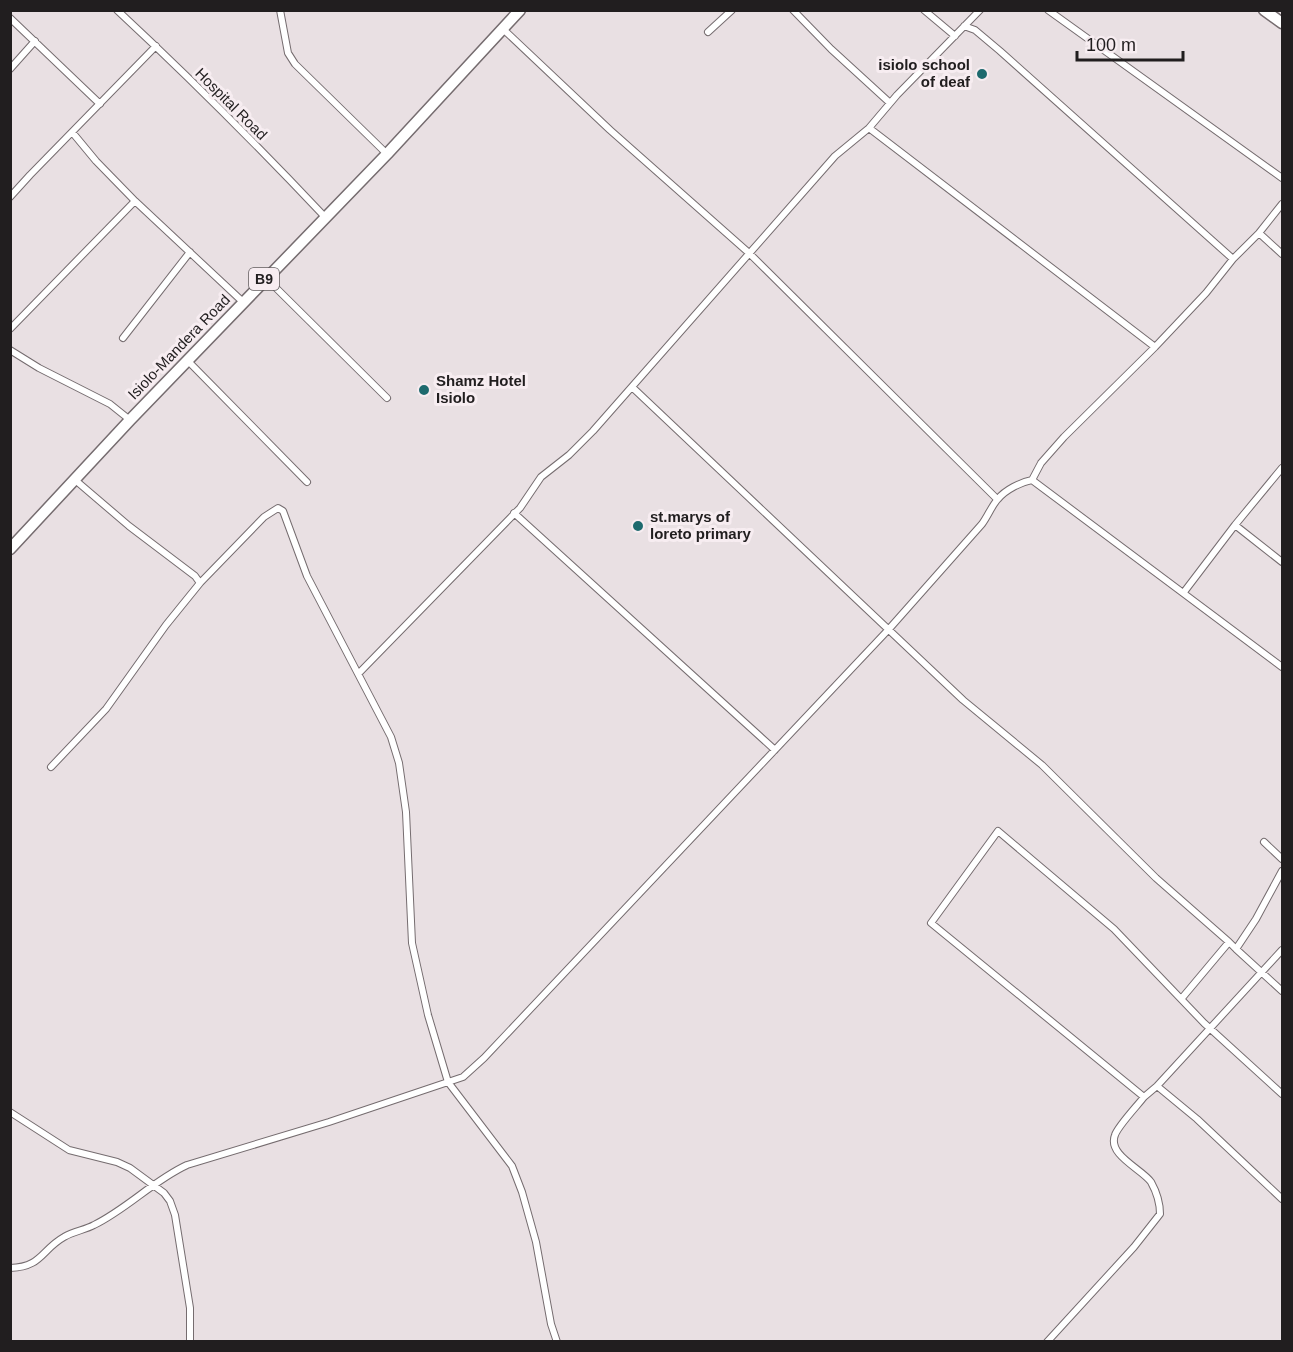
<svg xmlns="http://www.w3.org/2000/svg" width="1293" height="1352" viewBox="0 0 1293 1352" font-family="Helvetica,sans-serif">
  <rect width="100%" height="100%" fill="#e9e0e3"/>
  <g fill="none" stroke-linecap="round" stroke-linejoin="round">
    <!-- street casing -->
    <g stroke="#756c6f" stroke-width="8">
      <path id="street" d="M 117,10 C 189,77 258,146 325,217
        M 280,10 L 288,53 L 295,64 L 387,154
        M 793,10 L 831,49 L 890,103
        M 924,10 L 955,36
        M 1048,10 L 1282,178
        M 10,18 L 100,104
        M 964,26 L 975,30 L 1000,51 L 1233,259
        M 503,29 L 610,130 L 749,253 L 997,499
        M 708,32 L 732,10
        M 10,69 L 35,41
        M 869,128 L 1155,347
        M 72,132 L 96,161 L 135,201 L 243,302
        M 10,197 L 30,175 L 156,46
        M 1259,233 L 1282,254
        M 266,278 L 387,398
        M 10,329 L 135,201
        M 123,338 L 190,252
        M 10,350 L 39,368 L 110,404 L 130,420
        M 187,360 L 307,482
        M 632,387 L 963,700 L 1042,765 L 1156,878 L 1229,942
        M 74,479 L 129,526 L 195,576 L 200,583
        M 1032,480 L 1282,667
        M 514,513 L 775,750
        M 1235,525 L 1282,562
        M 1184,592 L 1235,525 L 1282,468
        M 359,673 L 520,508 L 541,477 L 569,455 L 593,431 L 835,156 L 869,128 L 897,95 L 980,10
        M 51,767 L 106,709 L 166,625 L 200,583 L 264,517 L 278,508 L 283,511 L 307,576 L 391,737 L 399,763 L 406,812 L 412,943 L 428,1015 L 448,1082 L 512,1166 L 522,1192 L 536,1242 L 551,1324 L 557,1342
        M 1264,842 L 1282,859
        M 1236,949 L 1282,991
        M 1182,998 L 1229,942 L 1236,949 L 1256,919 L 1282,871
        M 1157,1086 L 1197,1119 L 1282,1199
        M 1144,1097 L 1157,1086 L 1282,950
        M 10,1112 L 69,1150 L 117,1162 L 130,1168 L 164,1193 L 170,1201 L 175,1215 L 190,1308 L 190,1342
        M 10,1268 C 42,1267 41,1250 64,1237 C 74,1231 85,1230 94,1225 C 127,1209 154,1180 187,1165 L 329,1122 L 463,1077 L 484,1058 L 889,629 L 982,524 C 988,516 992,505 998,499 C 1005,490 1021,482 1032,480 L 1041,463 L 1064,437 L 1155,347 L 1206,293 L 1233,259 L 1259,233 L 1282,204
        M 1047,1342 L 1134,1247 L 1160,1214 C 1160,1204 1156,1191 1151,1182 C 1142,1169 1107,1155 1115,1135 C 1118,1126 1137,1106 1144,1097 L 931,923 L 998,831 L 1114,929 L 1204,1023 L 1282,1094"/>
    </g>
    <!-- highway casing -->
    <g stroke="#756c6f" stroke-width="13">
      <path id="highway" d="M 1264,10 L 1282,23
        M 10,549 L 130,420 L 387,154 L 520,10"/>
    </g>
    <!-- street -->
    <use href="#street" stroke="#fff" stroke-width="6"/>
    <!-- highway -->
    <use href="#highway" stroke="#fff" stroke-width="10"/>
  </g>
  <!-- markers -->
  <g fill="#1d6a6e" stroke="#f7edf1" stroke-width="2">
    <circle cx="982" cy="74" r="6"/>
    <circle cx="424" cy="390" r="6"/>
    <circle cx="638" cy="526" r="6"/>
  </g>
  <g text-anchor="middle" stroke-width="6" stroke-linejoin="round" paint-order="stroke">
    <!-- shield labels -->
    <rect fill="#f7edf1" stroke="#615c5e" stroke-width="1.5" x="249" y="268" width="30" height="22" rx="4.5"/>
    <g font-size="14" font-weight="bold" fill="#211e1f">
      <text x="264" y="284">B9</text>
    </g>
    <!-- poi labels -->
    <g font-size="15" font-weight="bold" fill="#211e1f" stroke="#f7edf1" text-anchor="start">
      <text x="970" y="70" text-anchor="end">isiolo school<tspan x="970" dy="17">of deaf</tspan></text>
      <text x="436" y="386">Shamz Hotel<tspan x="436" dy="17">Isiolo</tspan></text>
      <text x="650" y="522">st.marys of<tspan x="650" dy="17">loreto primary</tspan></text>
    </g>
    <!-- street labels -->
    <g font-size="15" fill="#211e1f" stroke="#f7edf1">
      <text transform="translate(231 104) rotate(45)" y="5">Hospital Road</text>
      <text transform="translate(179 347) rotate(-46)" y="5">Isiolo-Mandera Road</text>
    </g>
  </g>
  <!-- border -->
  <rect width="1293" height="1352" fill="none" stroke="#211e1f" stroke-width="24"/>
  <!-- scale -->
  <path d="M1077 51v9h106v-9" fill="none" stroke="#211e1f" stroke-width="3"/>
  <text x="1086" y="51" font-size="18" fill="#211e1f" stroke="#f7edf1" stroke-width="4.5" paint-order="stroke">100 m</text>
</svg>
